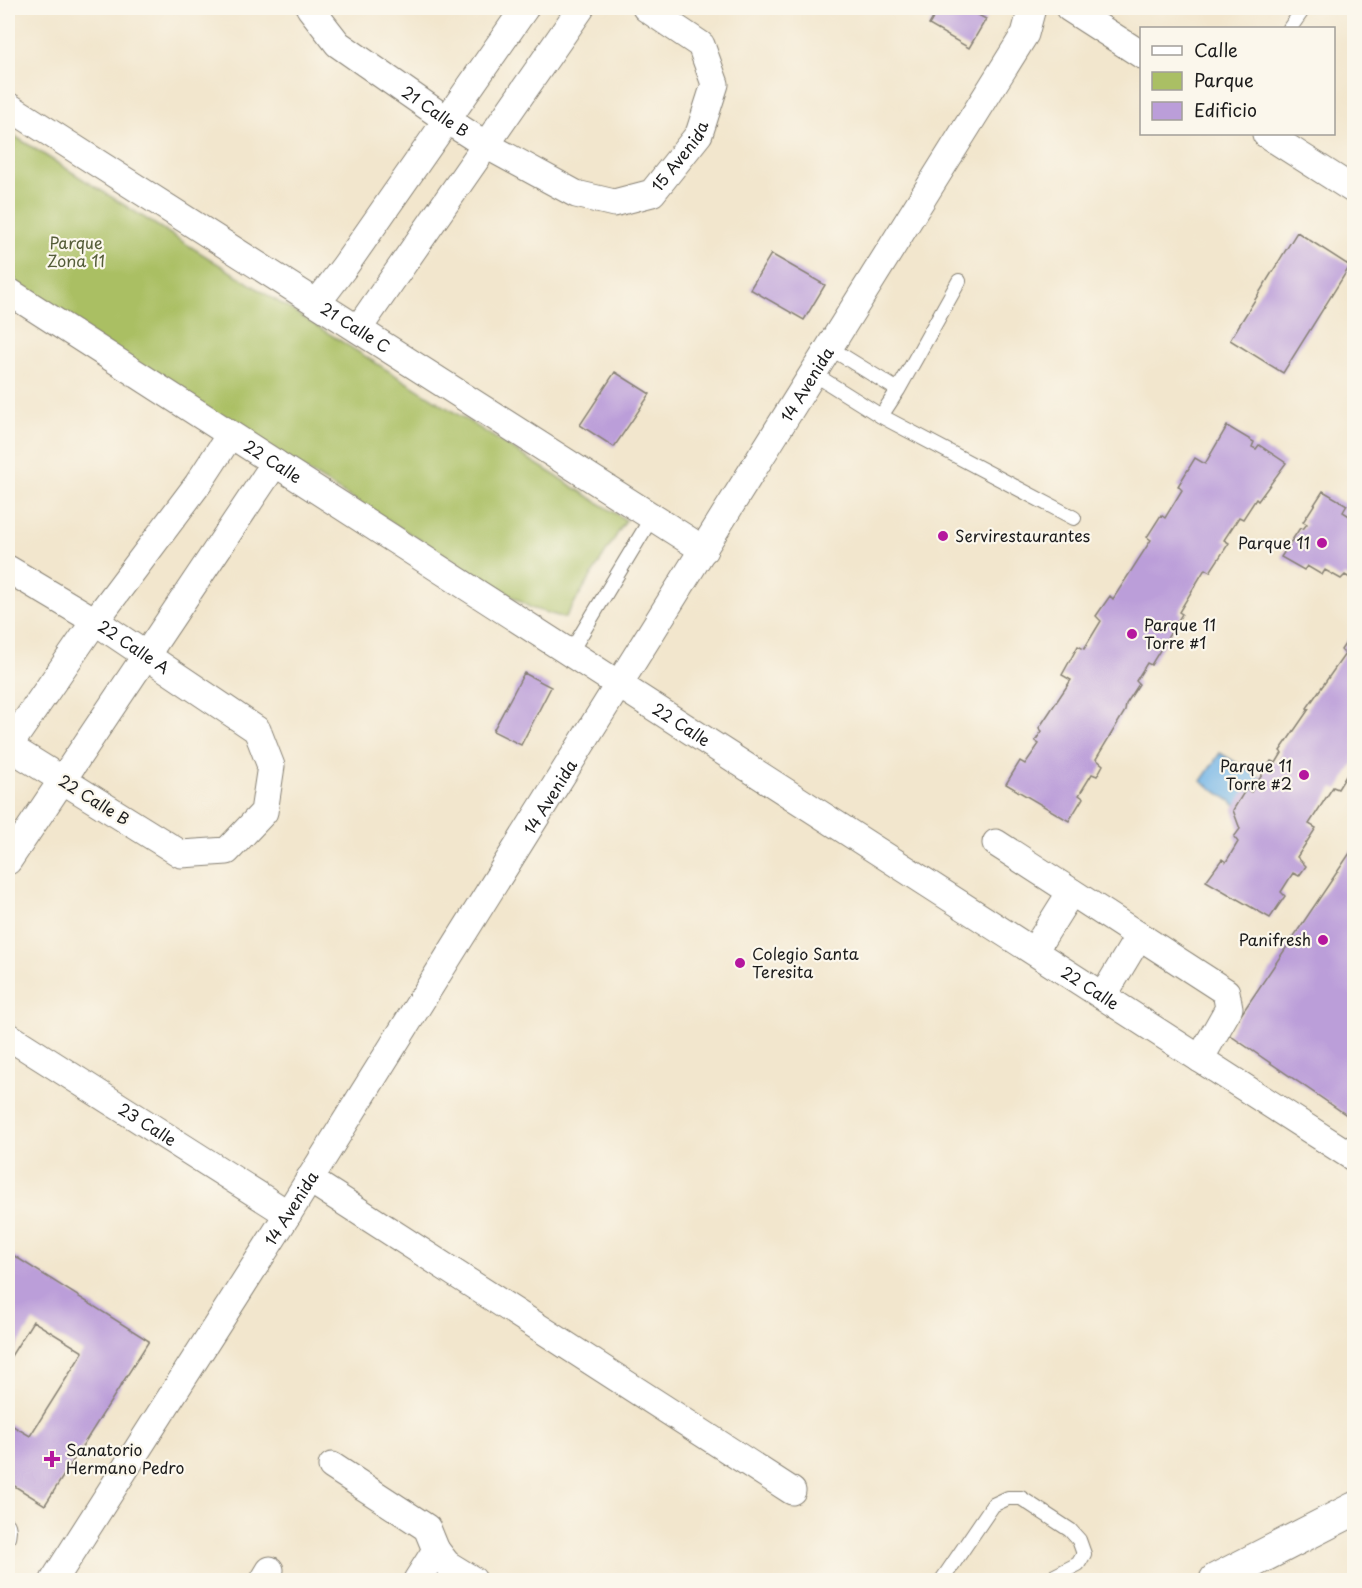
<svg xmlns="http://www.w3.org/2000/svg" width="1362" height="1588" viewBox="0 0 1362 1588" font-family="'Playpen Sans',sans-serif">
  <rect width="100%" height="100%" fill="#fbf7ec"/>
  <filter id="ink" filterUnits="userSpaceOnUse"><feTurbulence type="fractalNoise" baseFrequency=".0167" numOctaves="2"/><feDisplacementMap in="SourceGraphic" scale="12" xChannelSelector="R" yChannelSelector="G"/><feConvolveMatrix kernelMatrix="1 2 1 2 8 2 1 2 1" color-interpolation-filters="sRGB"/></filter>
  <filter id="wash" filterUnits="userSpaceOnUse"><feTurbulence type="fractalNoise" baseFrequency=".008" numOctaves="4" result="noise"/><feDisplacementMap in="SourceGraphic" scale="24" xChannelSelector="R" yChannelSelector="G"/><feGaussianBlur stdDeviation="1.35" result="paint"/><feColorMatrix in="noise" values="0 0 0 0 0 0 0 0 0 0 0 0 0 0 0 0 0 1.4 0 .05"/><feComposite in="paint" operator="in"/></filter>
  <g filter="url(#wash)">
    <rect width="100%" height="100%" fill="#f2e6cd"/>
    <!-- green -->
    <path fill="#aabf64" stroke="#636e40" stroke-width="1.5" d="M 8,132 L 626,520 L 565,618 L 531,608 L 8,288 Z"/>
    <!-- water -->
    <path fill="#70b3e6" stroke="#466881" stroke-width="1.5" d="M 1220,753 L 1273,785 L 1254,817 L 1201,781 Z"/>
    <g id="blocks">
      <!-- building -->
      <path fill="#bb9ed9" d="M 939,8 L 965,8 L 986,19 L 969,48 L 929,25 Z
        M 1297,232 L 1350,266 L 1283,373 L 1230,340 Z
        M 771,254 L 825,285 L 804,320 L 750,289 Z
        M 615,372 L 650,394 L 614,447 L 580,425 Z
        M 1227,426 L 1254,442 L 1252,447 L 1256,449 L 1259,445 L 1286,463 L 1258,501 L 1256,499 L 1243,519 L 1239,517 L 1224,540 L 1229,543 L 1210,572 L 1205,569 L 1179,612 L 1182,614 L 1151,665 L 1147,663 L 1136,681 L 1139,684 L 1126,704 L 1125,711 L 1096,759 L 1103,765 L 1097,776 L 1092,774 L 1079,795 L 1083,798 L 1069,821 L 1006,784 L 1020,761 L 1025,764 L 1039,744 L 1035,741 L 1042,731 L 1039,728 L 1071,680 L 1062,675 L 1078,646 L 1084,649 L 1101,621 L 1096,616 L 1110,596 L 1113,599 L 1151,540 L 1147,537 L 1161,515 L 1165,518 L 1182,490 L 1178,486 L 1195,458 L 1205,464 Z
        M 1323,491 L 1347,505 L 1343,512 L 1354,519 L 1353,580 L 1345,575 L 1341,579 L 1325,570 L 1322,575 L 1307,566 L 1304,570 L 1281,557 L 1300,528 L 1303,529 L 1307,524 L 1303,522 Z
        M 1349,638 L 1354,642 L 1354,763 L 1338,789 L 1333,787 L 1309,824 L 1316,828 L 1297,857 L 1306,866 L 1299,876 L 1293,873 L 1281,892 L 1285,896 L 1270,918 L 1206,881 L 1222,859 L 1226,862 L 1238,842 L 1234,837 L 1240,829 L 1233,810 L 1246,789 L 1251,792 L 1271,761 L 1276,763 L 1282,753 L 1280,751 L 1309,709 L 1307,708 L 1345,654 L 1341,650 Z
        M 524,673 L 551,687 L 521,745 L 493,731 Z
        M 1354,847 L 1354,1120 L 1228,1034 Z
        M 8,1252 L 149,1341 L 45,1505 L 8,1482 L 8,1423 L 30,1436 L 83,1352 L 33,1321 L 8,1361 Z"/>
    </g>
  </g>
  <g filter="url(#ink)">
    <use href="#blocks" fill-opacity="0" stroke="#878174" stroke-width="1.5"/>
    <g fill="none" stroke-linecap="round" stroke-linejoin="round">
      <!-- service casing -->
      <g stroke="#878174" stroke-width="16">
        <path id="service" d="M 1290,28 L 1304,8
          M 830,348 L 898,390
          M 814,374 L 881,416 L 1074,518
          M 881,416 L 898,390 L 959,281
          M 570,653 L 652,517
          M 8,1525 L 9,1530 L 8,1538
          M 942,1580 L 993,1505 L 1008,1498 L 1021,1498 L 1070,1530 L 1079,1540 L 1084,1554 L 1078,1564 L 1047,1580"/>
      </g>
      <!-- minor casing -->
      <g stroke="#878174" stroke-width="29">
        <g id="minor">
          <path id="s1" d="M 310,8 L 338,44 L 447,120 L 486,145 L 576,194 L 614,203 L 652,193 L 699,134 L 715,84 L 701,45 L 646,8"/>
          <path d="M 1069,8 L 1142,55"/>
          <path id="s2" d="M 8,106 L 704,550"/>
          <path d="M 1266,134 L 1354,190"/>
          <path id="s3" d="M 8,291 L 1354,1158"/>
          <path d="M 317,303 L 345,266 L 525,8"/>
          <path d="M 358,329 L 581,8"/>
          <path id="s4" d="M 8,569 L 95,621 L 257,730 L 271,766 L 264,812 L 227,851 L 181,854 L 8,746"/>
          <path d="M 8,747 L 95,621 L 198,484 L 230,435"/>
          <path d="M 996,843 L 1226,992 L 1229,1008 L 1200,1059"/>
          <path d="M 8,861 L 275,463"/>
          <path d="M 1034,951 L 1071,892"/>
          <path d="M 1103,996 L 1139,936"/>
          <path id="s5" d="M 8,1036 L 288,1214"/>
          <path d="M 309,1179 L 792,1491"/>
          <path d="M 332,1466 L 427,1528 L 436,1550 L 447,1564 L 473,1580"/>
          <path id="s6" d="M 54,1580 C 130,1459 208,1338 286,1217 C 535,825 779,429 1025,34 L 1032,8"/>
          <path d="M 264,1580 L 270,1570"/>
          <path d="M 417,1580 L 436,1550"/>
        </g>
      </g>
      <!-- secondary casing -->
      <g stroke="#878174" stroke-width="35">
        <path id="secondary" d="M 1216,1580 L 1354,1509"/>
      </g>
      <!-- service -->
      <use href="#service" stroke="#fff" stroke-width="14"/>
      <!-- minor -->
      <use href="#minor" stroke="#fff" stroke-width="27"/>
      <!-- secondary -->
      <use href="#secondary" stroke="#fff" stroke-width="33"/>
    </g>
  </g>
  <!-- markers -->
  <g fill="#b5179e" stroke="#fbf7ec" stroke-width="2">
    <circle cx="943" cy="536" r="6"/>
    <circle cx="1322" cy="543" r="6"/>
    <circle cx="1132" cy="634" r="6"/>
    <circle cx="1304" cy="775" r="6"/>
    <circle cx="1323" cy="940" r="6"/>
    <circle cx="740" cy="963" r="6"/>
    <path d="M49 1450h6v6h6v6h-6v6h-6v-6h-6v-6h6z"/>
  </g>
  <g text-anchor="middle" stroke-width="4.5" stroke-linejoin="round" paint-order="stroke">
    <!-- street labels -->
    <g font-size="16" fill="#1c1c1c" stroke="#fbf7ec">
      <text dy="6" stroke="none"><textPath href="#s1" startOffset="164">21 Calle B</textPath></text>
      <text dy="6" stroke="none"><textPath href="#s1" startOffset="452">15 Avenida</textPath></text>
      <text dy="6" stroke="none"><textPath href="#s2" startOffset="412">21 Calle C</textPath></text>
      <text dy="6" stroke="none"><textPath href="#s6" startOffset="1413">14 Avenida</textPath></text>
      <text dy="6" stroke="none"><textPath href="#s3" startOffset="315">22 Calle</textPath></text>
      <text dy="6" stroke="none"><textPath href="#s4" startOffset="148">22 Calle A</textPath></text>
      <text dy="6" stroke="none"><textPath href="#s3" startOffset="801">22 Calle</textPath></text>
      <text dy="6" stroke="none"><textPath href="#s6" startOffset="927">14 Avenida</textPath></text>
      <text transform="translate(94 800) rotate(32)" y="6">22 Calle B</text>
      <text dy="6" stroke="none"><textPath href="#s3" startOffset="1287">22 Calle</textPath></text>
      <text dy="6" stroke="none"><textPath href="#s5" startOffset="165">23 Calle</textPath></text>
      <text dy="6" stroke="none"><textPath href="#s6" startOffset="441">14 Avenida</textPath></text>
    </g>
    <!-- park labels -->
    <g font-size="16" fill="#555d39" stroke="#fbf7ec">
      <text x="76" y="249">Parque<tspan x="76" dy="18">Zona 11</tspan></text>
    </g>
    <!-- poi labels -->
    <g font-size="16" fill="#1c1c1c" stroke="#fbf7ec" text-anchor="start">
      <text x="955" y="542">Servirestaurantes</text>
      <text x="1310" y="549" text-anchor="end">Parque 11</text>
      <text x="1144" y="631">Parque 11<tspan x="1144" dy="18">Torre #1</tspan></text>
      <text x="1292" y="772" text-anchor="end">Parque 11<tspan x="1292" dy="18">Torre #2</tspan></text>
      <text x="1311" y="946" text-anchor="end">Panifresh</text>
      <text x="752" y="960">Colegio Santa<tspan x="752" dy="18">Teresita</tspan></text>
      <text x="66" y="1456">Sanatorio<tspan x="66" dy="18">Hermano Pedro</tspan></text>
    </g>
  </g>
  <!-- margin -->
  <rect width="1362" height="1588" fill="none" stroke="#fbf7ec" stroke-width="30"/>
  <!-- legend -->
  <rect x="1140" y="27" width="195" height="108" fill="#fbf7ec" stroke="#a29f99" stroke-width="1.5"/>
  <rect x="1152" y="46" width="30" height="9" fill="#ffffff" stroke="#a29f99" stroke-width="1.5"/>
  <text x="1194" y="57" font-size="18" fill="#1c1c1c">Calle</text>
  <rect x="1152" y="72" width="30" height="18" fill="#aabf64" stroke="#a29f99" stroke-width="1.5"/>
  <text x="1194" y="87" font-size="18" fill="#1c1c1c">Parque</text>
  <rect x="1152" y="102" width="30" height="18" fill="#bb9ed9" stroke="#a29f99" stroke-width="1.5"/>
  <text x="1194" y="117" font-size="18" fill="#1c1c1c">Edificio</text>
</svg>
